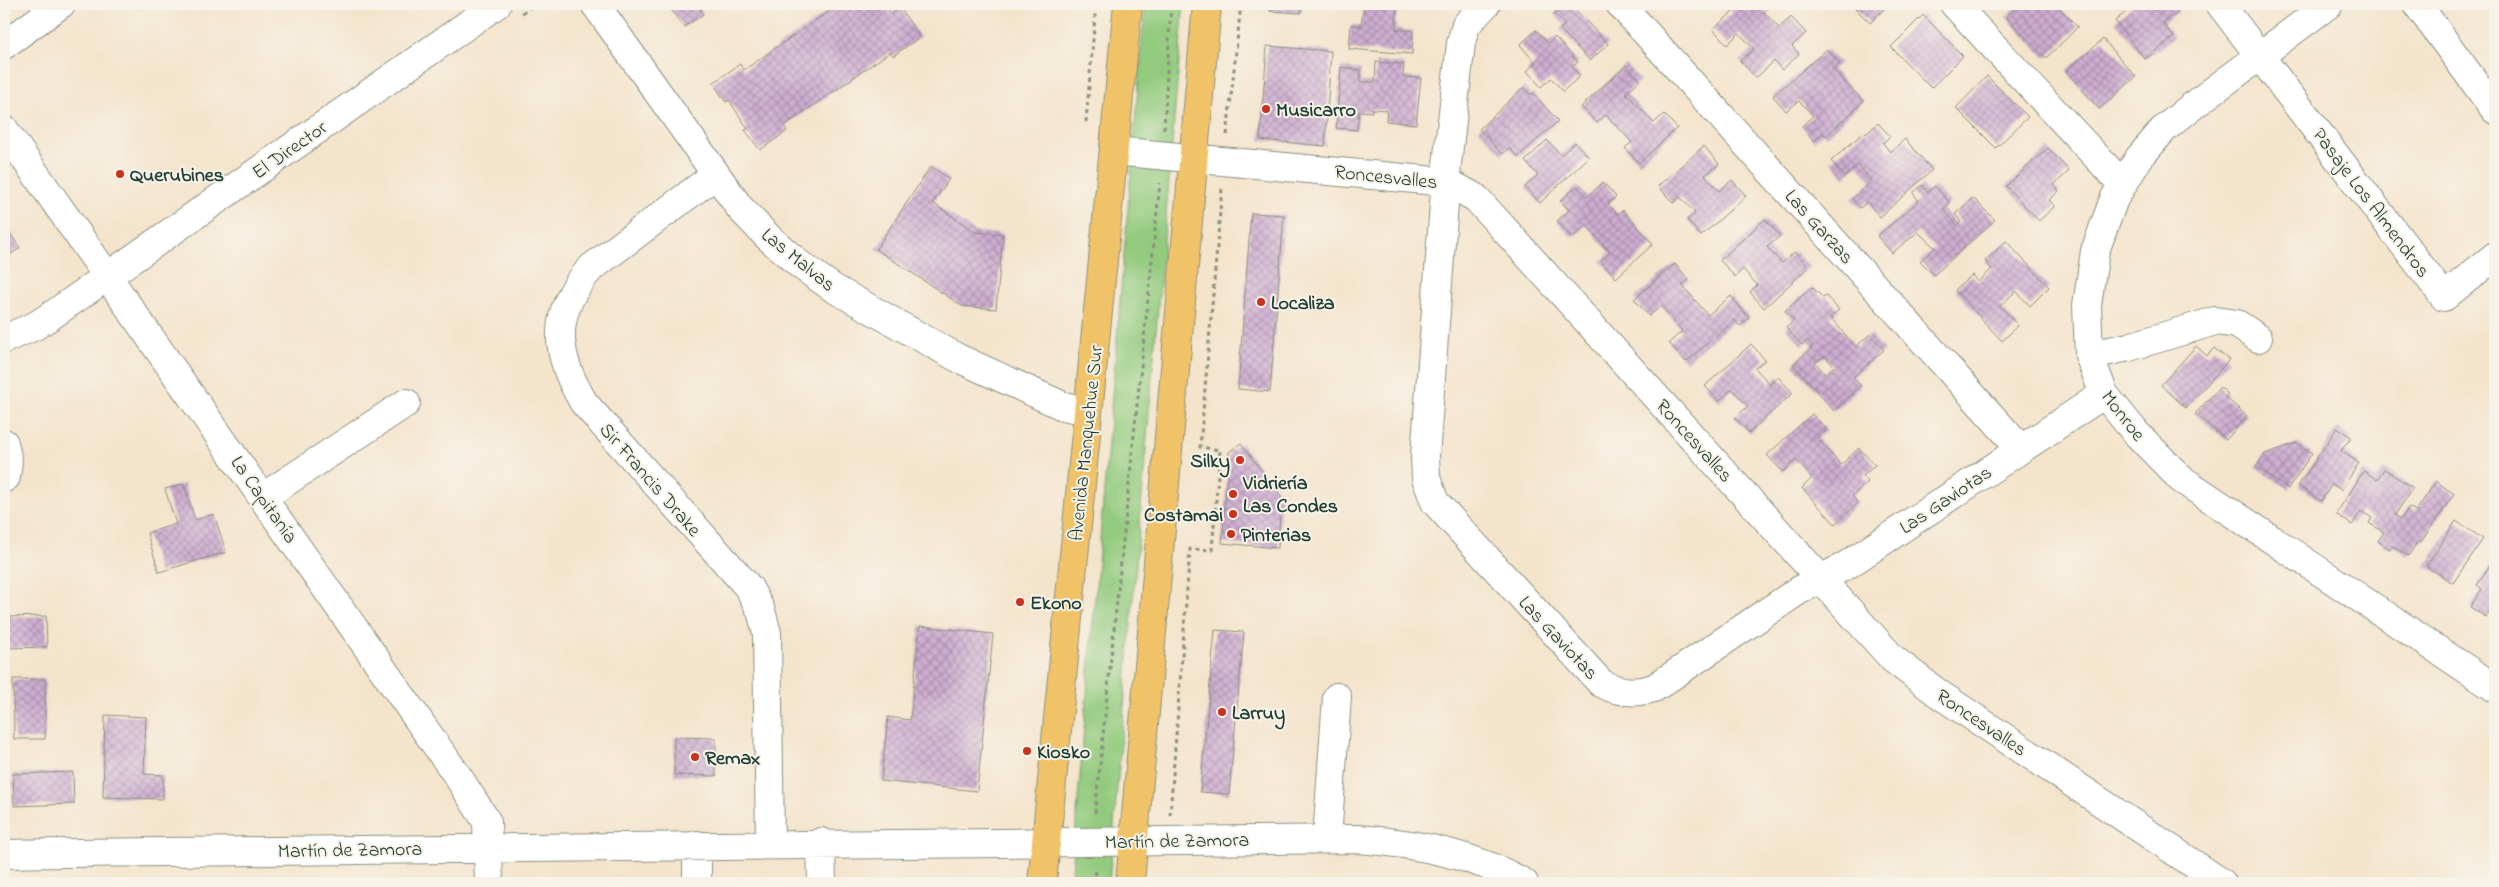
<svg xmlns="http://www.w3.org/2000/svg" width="2499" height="887" viewBox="0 0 2499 887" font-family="'Indie Flower',sans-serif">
  <defs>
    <pattern id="building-cross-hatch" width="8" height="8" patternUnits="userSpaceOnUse" patternTransform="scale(1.25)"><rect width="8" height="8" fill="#cfadd2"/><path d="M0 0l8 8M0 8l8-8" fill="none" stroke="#a78eab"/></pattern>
  </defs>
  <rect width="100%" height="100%" fill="#f7f3e8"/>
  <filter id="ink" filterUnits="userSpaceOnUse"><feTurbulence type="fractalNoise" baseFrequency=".02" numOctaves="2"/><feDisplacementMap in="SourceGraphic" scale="10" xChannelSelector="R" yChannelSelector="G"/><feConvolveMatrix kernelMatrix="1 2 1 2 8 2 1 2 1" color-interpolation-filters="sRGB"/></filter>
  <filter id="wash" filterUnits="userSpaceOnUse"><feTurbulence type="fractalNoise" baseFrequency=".0096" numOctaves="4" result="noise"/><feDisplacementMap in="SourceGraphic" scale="20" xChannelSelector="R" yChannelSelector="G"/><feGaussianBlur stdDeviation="1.12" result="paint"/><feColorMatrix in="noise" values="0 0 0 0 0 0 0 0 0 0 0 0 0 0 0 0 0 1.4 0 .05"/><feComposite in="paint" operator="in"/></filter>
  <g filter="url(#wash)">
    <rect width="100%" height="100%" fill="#f4e4cc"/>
    <!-- green -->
    <path fill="#93cb7e" stroke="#598459" d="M 1145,4 L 1184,4 L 1109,883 L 1071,883 Z"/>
    <g id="blocks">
      <!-- building -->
      <path fill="url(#building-cross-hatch)" fill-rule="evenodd" d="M 667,4 L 709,4 L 700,10 L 703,14 L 684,27 Z
        M 839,4 L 887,4 L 885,5 L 891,14 L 900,8 L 920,37 L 893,56 L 890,52 L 784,126 L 787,131 L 760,150 L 745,130 L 748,129 L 729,100 L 726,102 L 713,83 L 740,64 L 744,70 Z
        M 1270,4 L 1302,4 L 1301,13 L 1270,11 Z
        M 1364,4 L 1415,4 L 1414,10 L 1397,8 L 1396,20 L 1396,29 L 1413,31 L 1412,54 L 1349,49 L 1351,25 L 1361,26 Z
        M 1565,4 L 1570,4 L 1608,44 L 1590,61 L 1560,29 L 1565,25 L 1554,14 Z
        M 1726,4 L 1771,4 L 1764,12 L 1779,28 L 1791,17 L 1806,33 L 1792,46 L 1799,54 L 1782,70 L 1774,61 L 1756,78 L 1740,61 L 1754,49 L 1739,33 L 1727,45 L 1713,29 L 1733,12 Z
        M 1851,4 L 1889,4 L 1870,23 Z
        M 2019,4 L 2055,4 L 2078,27 L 2046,58 L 2006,17 Z
        M 2136,4 L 2172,4 L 2178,12 L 2163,23 L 2174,37 L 2145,59 L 2115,21 Z
        M 1923,15 L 1963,56 L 1931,88 L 1891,47 Z
        M 1536,30 L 1548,43 L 1555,37 L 1578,62 L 1572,67 L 1580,76 L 1563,91 L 1551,78 L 1541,87 L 1527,71 L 1536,63 L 1520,45 Z
        M 2103,39 L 2136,77 L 2099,109 L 2066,71 Z
        M 1267,46 L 1331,51 L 1325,146 L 1260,140 Z
        M 1827,49 L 1840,63 L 1832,69 L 1864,101 L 1826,136 L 1823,133 L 1814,141 L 1802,126 L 1813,116 L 1806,108 L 1799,101 L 1786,111 L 1773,96 Z
        M 1376,62 L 1404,64 L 1403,77 L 1421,78 L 1416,124 L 1386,121 L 1387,110 L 1372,109 L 1372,112 L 1359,111 L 1357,130 L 1336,128 L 1341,67 L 1361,70 L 1360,82 L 1375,82 Z
        M 1626,65 L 1640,80 L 1626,93 L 1654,123 L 1664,114 L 1677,128 L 1639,163 L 1625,148 L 1632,142 L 1606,115 L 1597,123 L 1581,107 Z
        M 1987,76 L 2028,117 L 1996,148 L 1956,108 Z
        M 1524,87 L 1531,95 L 1533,93 L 1558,121 L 1518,157 L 1509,148 L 1502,154 L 1479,129 Z
        M 1878,123 L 1890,136 L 1883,143 L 1890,152 L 1905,139 L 1932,170 L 1880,217 L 1867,202 L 1860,208 L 1852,199 L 1872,181 L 1858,165 L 1845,177 L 1831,161 L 1864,132 L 1866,134 Z
        M 1547,140 L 1561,155 L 1575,142 L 1589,157 L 1540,203 L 1525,187 L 1538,175 L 1525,161 Z
        M 1704,146 L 1719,164 L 1705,175 L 1719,191 L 1732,180 L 1746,196 L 1701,236 L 1687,220 L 1695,213 L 1680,197 L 1673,203 L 1658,186 Z
        M 2048,148 L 2069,171 L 2054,185 L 2059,191 L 2049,200 L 2055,206 L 2039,221 L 2006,186 Z
        M 931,166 L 949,179 L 933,203 L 975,232 L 1003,234 L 996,309 L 962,306 L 876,249 Z
        M 1603,182 L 1616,197 L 1608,204 L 1618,214 L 1623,210 L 1653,244 L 1616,278 L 1601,261 L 1610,252 L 1586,225 L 1572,238 L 1557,221 L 1569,210 L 1560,201 L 1577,186 L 1587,197 Z
        M 1922,185 L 1928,192 L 1935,186 L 1950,203 L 1943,209 L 1957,225 L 1961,222 L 1955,214 L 1973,198 L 1995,220 L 1934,275 L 1920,261 L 1935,248 L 1918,232 L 1892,253 L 1877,236 L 1919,201 L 1913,193 Z
        M 1251,213 L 1284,215 L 1270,392 L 1238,389 Z
        M 1765,219 L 1780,236 L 1767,247 L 1782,263 L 1795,252 L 1809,267 L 1764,308 L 1750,292 L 1757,285 L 1743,269 L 1735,277 L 1720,260 Z
        M 4,224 L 20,248 L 4,259 Z
        M 2006,241 L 2049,287 L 2030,306 L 2016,291 L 2000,306 L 2018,326 L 2002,341 L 1955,290 L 1972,275 L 1978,282 L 1992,269 L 1985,261 Z
        M 1675,264 L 1689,280 L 1682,285 L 1708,315 L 1731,296 L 1749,318 L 1740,326 L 1735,320 L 1686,362 L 1669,343 L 1682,331 L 1661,306 L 1649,316 L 1634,299 Z
        M 1812,287 L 1823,298 L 1826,296 L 1839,310 L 1830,317 L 1856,347 L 1870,334 L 1884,350 L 1853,377 L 1861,386 L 1834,411 L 1793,364 L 1813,346 L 1808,340 L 1802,345 L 1786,328 L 1794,321 L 1785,311 ZM 1825,356 L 1834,366 L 1825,374 L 1815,362 Z
        M 1751,344 L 1765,360 L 1755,368 L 1770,384 L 1778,377 L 1793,393 L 1749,433 L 1735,418 L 1748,406 L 1732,389 L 1719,401 L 1705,386 Z
        M 2196,346 L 2207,356 L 2214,348 L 2229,360 L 2186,408 L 2161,385 Z
        M 2220,387 L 2228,394 L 2225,397 L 2247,416 L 2226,440 L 2195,414 Z
        M 1812,414 L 1827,430 L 1817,438 L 1841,465 L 1859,448 L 1875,465 L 1863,476 L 1868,482 L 1852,496 L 1858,503 L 1835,524 L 1802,488 L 1812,478 L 1796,460 L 1783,472 L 1767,455 Z
        M 2337,428 L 2351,437 L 2341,451 L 2359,463 L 2341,490 L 2332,484 L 2321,501 L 2298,486 Z
        M 1241,443 L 1281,496 L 1278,548 L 1222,543 L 1229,452 Z
        M 2297,443 L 2312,453 L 2288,489 L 2256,467 L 2265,454 Z
        M 2384,469 L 2413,488 L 2395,515 L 2401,519 L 2409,507 L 2416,511 L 2436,481 L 2454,494 L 2421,542 L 2418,541 L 2408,556 L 2393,546 L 2390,549 L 2378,541 L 2384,532 L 2369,523 L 2372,518 L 2361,511 L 2352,525 L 2336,514 L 2364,471 L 2377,480 Z
        M 184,484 L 195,520 L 214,514 L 226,552 L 159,572 L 147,533 L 176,524 L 165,489 Z
        M 2456,521 L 2483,539 L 2453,583 L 2426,566 Z
        M 2495,557 L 2495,616 L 2489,613 L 2486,617 L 2470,607 L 2482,589 L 2477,585 Z
        M 46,616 L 47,647 L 4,648 L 4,617 Z
        M 920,626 L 993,634 L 977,791 L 881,781 L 888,717 L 910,720 Z
        M 1215,630 L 1244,632 L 1229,794 L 1200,792 Z
        M 13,679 L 45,679 L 45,739 L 14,739 Z
        M 105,715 L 146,717 L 144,774 L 163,775 L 163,799 L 103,797 Z
        M 674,737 L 716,738 L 716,776 L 674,775 Z
        M 73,772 L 74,804 L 14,806 L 13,774 Z"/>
    </g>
  </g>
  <g filter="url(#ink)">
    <use href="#blocks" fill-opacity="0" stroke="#8a9080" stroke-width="1"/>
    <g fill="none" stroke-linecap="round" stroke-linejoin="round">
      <!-- minor casing -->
      <g stroke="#8a9080" stroke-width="30">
        <path id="minor" d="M 595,4 L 740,208 L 768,237 L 799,264 L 833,288 L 958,358 L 1063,406 L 1088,411
          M 1486,4 L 1466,25 L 1461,43 L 1447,164 L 1425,456 L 1426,478 L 1435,502 L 1601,683 C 1619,693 1635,694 1654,688 L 1798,591 L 1847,565 L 2104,394
          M 1620,4 L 2020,448
          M 1954,4 L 2122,184
          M 2220,4 L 2444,297 L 2495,256
          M 2329,4 L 2186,111 L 2163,130 L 2139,158 L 2114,199 L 2095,251 L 2087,305 L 2089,355 L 2104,394 L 2136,433 L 2181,479 L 2495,688
          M 2417,4 L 2495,110
          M 4,45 L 61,4
          M 4,129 L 459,778 L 487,822 L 489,883
          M 1114,151 L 1447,182 L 1476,198 L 1893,659 L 1939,694 L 2222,883
          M 715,175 L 591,268 C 550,313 554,353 584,403 L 749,588 L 761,611 L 767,633 L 770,843
          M 4,339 L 35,326 L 55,313 L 497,4
          M 2089,355 L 2129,347 L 2215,321 L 2237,324 L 2258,338
          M 4,443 L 8,462 L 6,477 L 4,478
          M 263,497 L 406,403
          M 1327,839 L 1337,697
          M 821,842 L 822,883
          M 697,845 L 697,883
          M 4,854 C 455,847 906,842 1358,839 C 1415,843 1474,854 1524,883"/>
      </g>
      <!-- major casing -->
      <g stroke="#8a9080" stroke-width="30">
        <path id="major" d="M 1042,883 L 1128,4
          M 1130,883 L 1207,4"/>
      </g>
      <!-- path -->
      <path stroke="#8a9080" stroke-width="3" stroke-dasharray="4 4" stroke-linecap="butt" d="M 522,13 L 535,4
        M 1086,122 L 1096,4
        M 1164,129 L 1171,4
        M 1227,135 L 1241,4
        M 1095,813 L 1160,183
        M 1170,815 L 1190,549 L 1212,550 L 1220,450 L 1200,447 L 1222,188
        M 1095,883 L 1096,869"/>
      <!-- minor -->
      <use href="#minor" stroke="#fff" stroke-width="28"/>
      <!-- major -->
      <use href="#major" stroke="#f1c369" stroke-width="28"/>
    </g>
  </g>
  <!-- markers -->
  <g fill="#c8321e" stroke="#f7f3e8" stroke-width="2">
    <circle cx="1266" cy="109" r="5"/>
    <circle cx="120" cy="174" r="5"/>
    <circle cx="1261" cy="302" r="5"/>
    <circle cx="1240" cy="460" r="5"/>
    <circle cx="1233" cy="494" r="5"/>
    <circle cx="1233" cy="514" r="5"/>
    <circle cx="1231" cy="534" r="5"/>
    <circle cx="1020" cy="602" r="5"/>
    <circle cx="1222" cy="712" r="5"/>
    <circle cx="1027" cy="751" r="5"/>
    <circle cx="695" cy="757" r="5"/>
  </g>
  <g text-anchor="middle" stroke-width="4" stroke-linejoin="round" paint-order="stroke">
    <!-- poi labels -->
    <g font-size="20" font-weight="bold" fill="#1f3d34" stroke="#f7f3e8" text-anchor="start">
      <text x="1276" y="116">Musicarro</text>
      <text x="130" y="181">Querubines</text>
      <text x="1271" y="309">Localiza</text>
      <text x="1230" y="467" text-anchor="end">Silky</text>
      <text x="1243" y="489">Vidriería<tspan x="1243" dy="23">Las Condes</tspan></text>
      <text x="1223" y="521" text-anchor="end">Costamai</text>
      <text x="1241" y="541">Pinterias</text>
      <text x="1030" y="609">Ekono</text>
      <text x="1232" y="719">Larruy</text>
      <text x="1037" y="758">Kiosko</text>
      <text x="705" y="764">Remax</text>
    </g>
    <!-- street labels -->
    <g font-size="20" fill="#1f3d34" stroke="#f7f3e8">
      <text transform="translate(289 149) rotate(-35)" y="7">El Director</text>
      <text transform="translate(1386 176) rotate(6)" y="7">Roncesvalles</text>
      <text transform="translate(2372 202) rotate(53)" y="7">Pasaje Los Almendros</text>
      <text transform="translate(1820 226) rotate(48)" y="7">Las Garzas</text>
      <text transform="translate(799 259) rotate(39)" y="7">Las Malvas</text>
      <text transform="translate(2124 415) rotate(52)" y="7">Monroe</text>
      <text transform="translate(1695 440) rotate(48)" y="7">Roncesvalles</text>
      <text transform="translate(1085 443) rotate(-84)" y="7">Avenida Manquehue Sur</text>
      <text transform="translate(651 479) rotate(49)" y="7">Sir Francis Drake</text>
      <text transform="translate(265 499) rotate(55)" y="7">La Capitanía</text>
      <text transform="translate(1945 499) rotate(-34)" y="7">Las Gaviotas</text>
      <text transform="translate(1559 637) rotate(47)" y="7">Las Gaviotas</text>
      <text transform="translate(1982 722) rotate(34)" y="7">Roncesvalles</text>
      <text transform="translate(1177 840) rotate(-1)" y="7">Martín de Zamora</text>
      <text transform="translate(350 849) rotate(-1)" y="7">Martín de Zamora</text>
    </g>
  </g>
  <!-- margin -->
  <rect width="2499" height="887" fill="none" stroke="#f7f3e8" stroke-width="20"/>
</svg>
